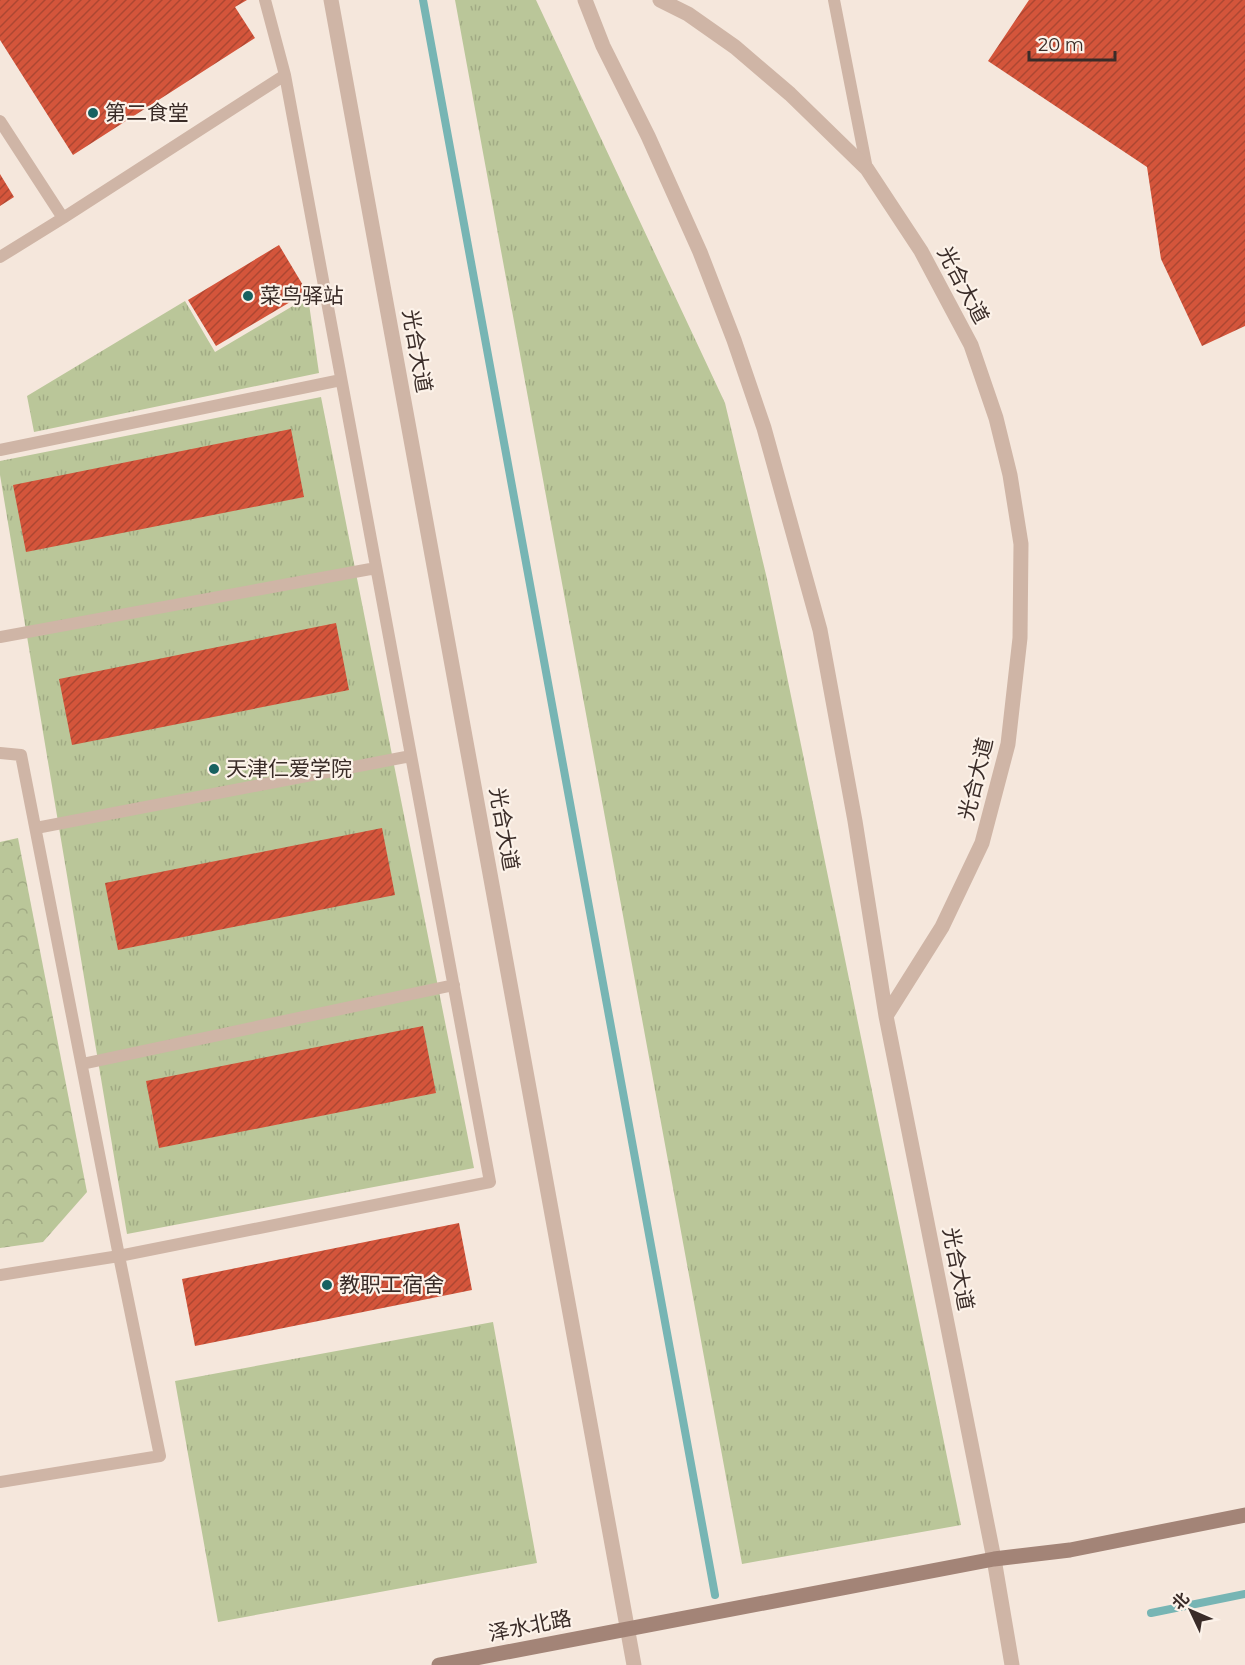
<svg xmlns="http://www.w3.org/2000/svg" width="1245" height="1665" viewBox="0 0 1245 1665" font-family="Montserrat,'Noto Sans SC',sans-serif">
  <defs>
    <pattern id="grass-tufts" width="24" height="20" patternUnits="userSpaceOnUse" patternTransform="scale(1.5)"><rect width="24" height="20" fill="#bac699"/><path d="M3 7l-1-3M5 7V3M7 7l1-3M15 17l-1-3M17 17v-4M19 17l1-3" fill="none" stroke="#a1aa84"/></pattern>
    <pattern id="forest-crowns" width="20" height="18" patternUnits="userSpaceOnUse" patternTransform="scale(1.5)"><rect width="20" height="18" fill="#bac699"/><path d="M2 6a3 3 0 1 1 6 0M12 15a3 3 0 1 1 6 0" fill="none" stroke="#a1aa84"/></pattern>
    <pattern id="building-hatch" width="6" height="6" patternUnits="userSpaceOnUse" patternTransform="scale(1.5)"><rect width="6" height="6" fill="#d4553b"/><path d="M-1 1l2-2M0 6l6-6M5 7l2-2" fill="none" stroke="#ad4732"/></pattern>
  </defs>
  <rect width="100%" height="100%" fill="#f5e7dc"/>
  <!-- grass -->
  <path fill="url(#grass-tufts)" d="M 455,0 L 536,0 L 725,403 L 767,579 L 961,1525 L 742,1564 Z
    M 308,297 L 319,373 L 34,432 L 27,396 L 185,301 L 215,352 Z
    M 321,397 L 474,1168 L 127,1234 L 0,475 L 0,461 Z
    M 493,1322 L 537,1563 L 218,1622 L 175,1381 Z"/>
  <!-- forest -->
  <path fill="url(#forest-crowns)" d="M 18,838 L 87,1192 L 43,1242 L 0,1248 L 0,842 Z"/>
  <g fill="none" stroke-linecap="round" stroke-linejoin="round">
    <!-- stream -->
    <path stroke="#77b5b4" stroke-width="8" d="M 423,0 L 715,1595
      M 1151,1613 L 1245,1594"/>
  </g>
  <!-- building -->
  <path fill="url(#building-hatch)" d="M 0,0 L 247,0 L 235,7 L 255,38 L 73,155 L 0,40 Z
    M 1029,0 L 1245,0 L 1245,326 L 1202,346 L 1161,259 L 1147,167 L 988,61 Z
    M 0,174 L 14,197 L 0,206 Z
    M 279,245 L 307,292 L 216,346 L 188,300 Z
    M 291,429 L 304,497 L 26,552 L 13,485 Z
    M 336,623 L 349,690 L 72,745 L 59,679 Z
    M 382,828 L 395,895 L 118,950 L 105,883 Z
    M 423,1026 L 436,1093 L 159,1148 L 146,1081 Z
    M 459,1223 L 472,1290 L 195,1346 L 182,1279 Z"/>
  <g fill="none" stroke-linecap="round" stroke-linejoin="round">
    <!-- service -->
    <path stroke="#cfb5a6" stroke-width="12" d="M 834,0 L 867,169
      M 0,121 L 63,218 L 0,257
      M 63,218 L 285,75 L 265,0
      M 0,450 L 341,380
      M 0,637 L 376,568
      M 0,753 L 21,755 L 119,1256 L 160,1456 L 0,1482
      M 36,828 L 411,756
      M 82,1064 L 454,985
      M 0,1275 L 119,1256 L 490,1182 L 285,75"/>
    <!-- tertiary -->
    <path stroke="#cfb5a6" stroke-width="15" d="M 331,0 L 634,1665
      M 585,0 L 603,46 L 648,136 L 700,252 L 734,340 L 764,428 L 820,630 L 855,821 L 886,1016 L 994,1559 L 1012,1665
      M 660,0 L 688,14 L 735,47 L 790,94 L 867,169 L 921,251 L 971,345 L 996,418 L 1010,475 L 1021,544 L 1020,638 L 1008,744 L 982,843 L 942,927 L 886,1016"/>
    <!-- secondary -->
    <path stroke="#a38477" stroke-width="15" d="M 439,1665 L 994,1559 L 1070,1550 L 1245,1515"/>
  </g>
  <!-- markers -->
  <g fill="#186160" stroke="#fcf2e9" stroke-width="2">
    <circle cx="93" cy="113" r="6"/>
    <circle cx="248" cy="296" r="6"/>
    <circle cx="214" cy="769" r="6"/>
    <circle cx="327" cy="1285" r="6"/>
  </g>
  <g text-anchor="middle" stroke-width="4.5" stroke-linejoin="round" paint-order="stroke">
    <!-- poi labels -->
    <g font-size="21" fill="#3a2c28" stroke="#fcf2e9" text-anchor="start">
      <text x="105" y="120">第二食堂</text>
      <text x="260" y="303">菜鸟驿站</text>
      <text x="226" y="776">天津仁爱学院</text>
      <text x="339" y="1292">教职工宿舍</text>
    </g>
    <!-- street labels -->
    <g font-size="21" fill="#3a2c28" stroke="#fcf2e9">
      <text transform="translate(963 285) rotate(62)" y="7">光合大道</text>
      <text transform="translate(417 351) rotate(80)" y="7">光合大道</text>
      <text transform="translate(976 779) rotate(-76)" y="7">光合大道</text>
      <text transform="translate(504 829) rotate(80)" y="7">光合大道</text>
      <text transform="translate(958 1269) rotate(79)" y="7">光合大道</text>
      <text transform="translate(530 1626) rotate(-11)" y="7">泽水北路</text>
    </g>
  </g>
  <!-- north arrow -->
  <g transform="translate(1191 1611) rotate(314)" stroke="#fcf2e9" stroke-width="4.5" paint-order="stroke">
  <path d="M0-4.5L10 22L0 15L-10 22Z" fill="#3a2c28"/>
  <text y="-9" font-size="16" font-weight="bold" text-anchor="middle" fill="#3a2c28">北</text>
  </g>
  <!-- scale -->
  <path d="M1029 51v9h86v-9" fill="none" stroke="#3a2c28" stroke-width="3"/>
  <text x="1038" y="51" font-size="18" fill="#3a2c28" stroke="#fcf2e9" stroke-width="4.5" paint-order="stroke">20 m</text>
</svg>
